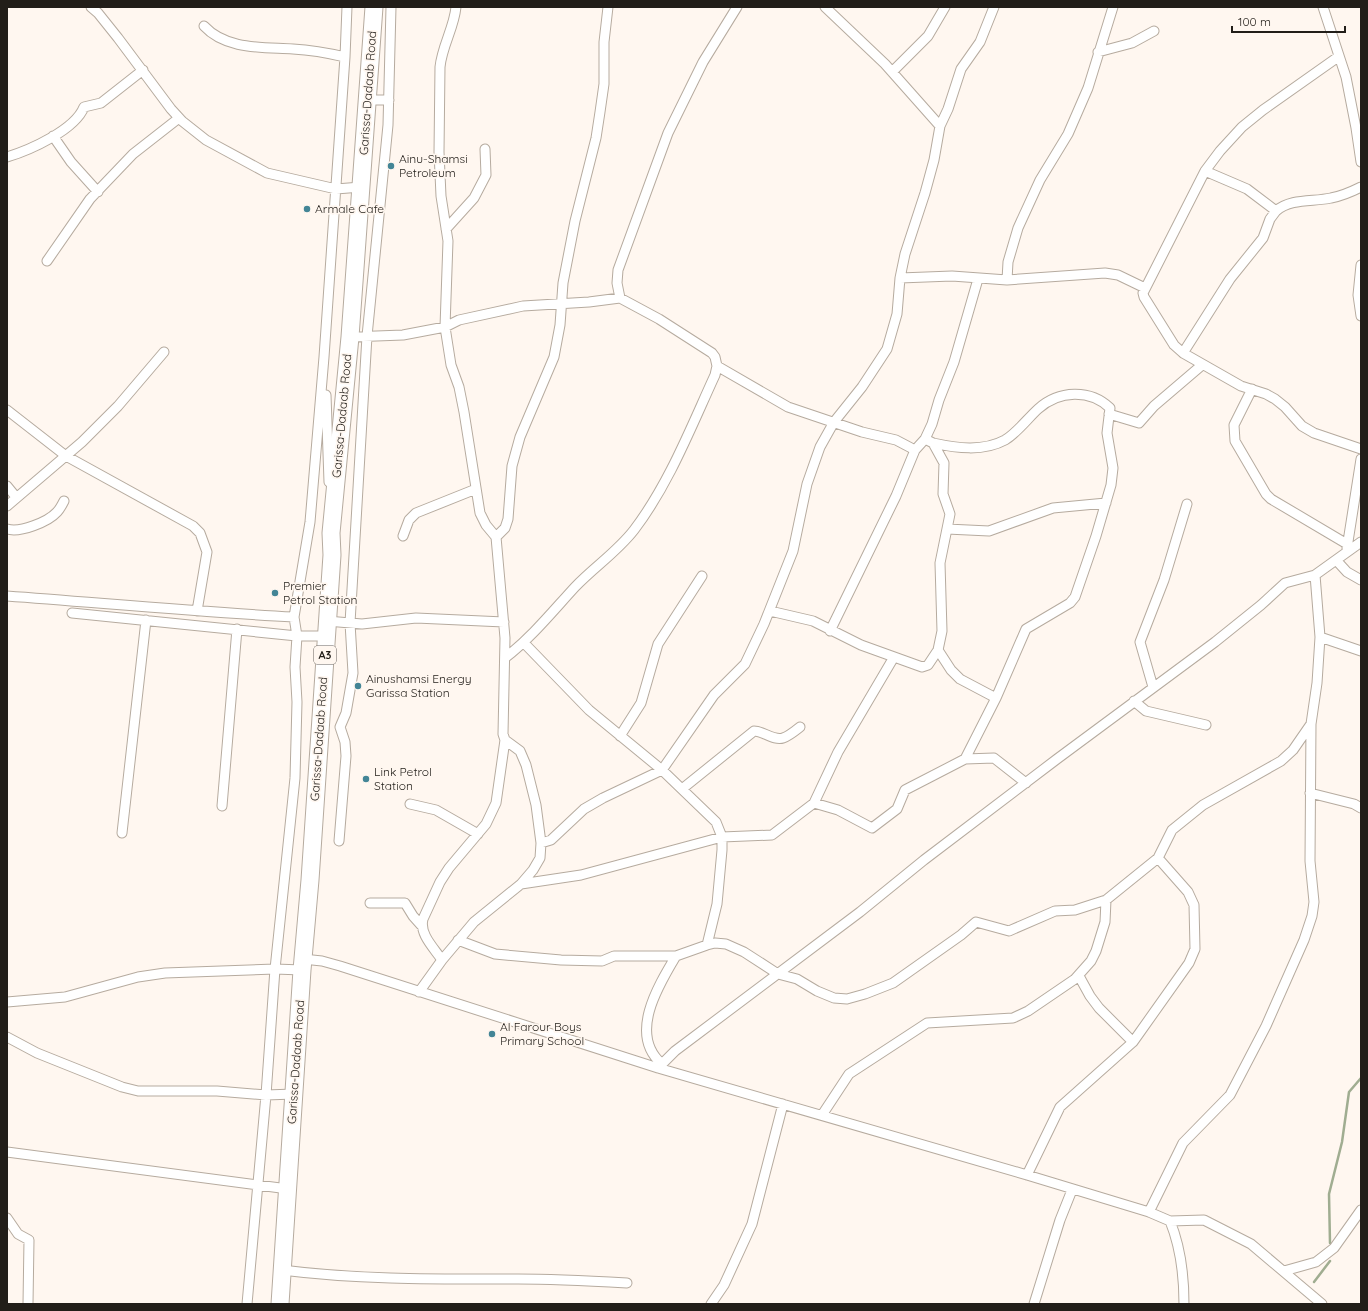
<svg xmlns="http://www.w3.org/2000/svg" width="1368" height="1311" viewBox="0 0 1368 1311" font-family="Quicksand,sans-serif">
  <rect width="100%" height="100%" fill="#fff7f0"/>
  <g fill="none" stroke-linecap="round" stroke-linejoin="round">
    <!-- stream -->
    <path stroke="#a0ad91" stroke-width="2.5" d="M 1330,1243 L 1329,1194 L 1342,1142 L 1349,1092 L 1361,1078
      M 1314,1282 L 1330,1261"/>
    <!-- street casing -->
    <g stroke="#b6ab9f" stroke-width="11">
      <path id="street" d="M 91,7 L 98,13 L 118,38 L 171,109 L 182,121 L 206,140 L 267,173 L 336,189 L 361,187
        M 825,7 L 885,64 L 940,126
        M 1323,7 L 1346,77 L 1356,128 L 1361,162
        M 204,26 C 226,50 263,47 293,49 C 311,50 328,53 345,57
        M 1098,52 L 1132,43 L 1154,31
        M 1338,57 L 1263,110 L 1242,127 L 1220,151 L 1205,171 L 1143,293 L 1144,297 L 1174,345 L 1183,353 L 1241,386 L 1266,394 L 1275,399 L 1285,407 L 1302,426 L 1314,433 L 1361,449
        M 892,72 L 928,36 L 945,7
        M 368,100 L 389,100
        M 53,136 L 71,162 L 98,192
        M 7,157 C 30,150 75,130 84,107 L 101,103 L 143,70
        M 1205,171 L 1247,189 L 1276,211 C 1291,198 1313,202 1331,198 C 1342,196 1351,192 1361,187
        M 446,229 L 474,198 L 486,175 L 485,149
        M 47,261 L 90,199 L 133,154 L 179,118
        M 1361,265 L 1358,295 L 1361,316
        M 900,278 L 952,276 L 1007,280 L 1105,273 L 1118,275 L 1145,288
        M 1007,280 L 1008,262 L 1018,228 L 1040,180 L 1068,134 L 1088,88 L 1113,7
        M 620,298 L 617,283 L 618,270 L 668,133 L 703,62 L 737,7
        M 350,337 L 403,335 L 445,327 L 459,320 L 523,306 L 589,302 L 620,298 L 659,319 L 712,353 L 715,357 L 717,366 L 715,375 C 691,427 669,484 634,530 C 617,552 594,567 575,587 C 552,612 532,637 505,658
        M 1183,353 L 1230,279 L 1263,238 L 1270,219 L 1276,211
        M 717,366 L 788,407 L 862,432 L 896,440 L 915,450
        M 1252,389 L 1234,425 L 1235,441 L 1266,494 L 1271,499 L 1347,544
        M 326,395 L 329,482
        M 7,410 L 66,456 L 193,526 L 200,533 L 207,552 L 197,611
        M 1109,414 L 1139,423 L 1154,406 L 1202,365
        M 7,486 L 16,497
        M 7,506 L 82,442 L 118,406 L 164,352
        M 7,529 C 20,533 48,522 57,512 C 60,509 62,505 64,501
        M 947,529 L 989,531 L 1053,508 L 1106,503
        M 403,536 L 409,520 L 416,513 L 476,489
        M 496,537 L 505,528 L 508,519 L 512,466 L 520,437 L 554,357 L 560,325 L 563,283 L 575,221 L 596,138 L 600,112 L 604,84 L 604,42 L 608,7
        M 1347,548 L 1361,459
        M 1336,560 L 1347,572 L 1361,580
        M 7,596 C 103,603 198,612 294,617
        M 770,611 L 813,621 L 861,645 L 922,667 L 928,665 L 938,650 L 942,631 L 940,563 L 950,514 L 943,494 L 944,463 L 933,443 L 925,439
        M 72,613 L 297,636 L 326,636
        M 327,621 L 362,624 L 416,618 L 504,622
        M 830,631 L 896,496 L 915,450 L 925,439 L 932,424 L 939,400 L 954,362 L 978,279
        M 1320,637 L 1361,651
        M 524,643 L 589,710 L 662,770 L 716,822 L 722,837 L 722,850 L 717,904 L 707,945
        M 938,650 L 951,670 L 960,679 L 996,698
        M 1153,687 L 1140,642 L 1164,580 L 1187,504
        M 1134,701 L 1146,711 L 1206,725
        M 620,736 L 641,703 L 658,644 L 702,576
        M 965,759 L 994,758 L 1026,783
        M 682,789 L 754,731 C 763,731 774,741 783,738 C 789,736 795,731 800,727
        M 1310,793 L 1354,804 L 1361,808
        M 814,803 L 838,752 L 894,657
        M 410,804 L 436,810 L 478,834
        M 222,806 L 237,629
        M 122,833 L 146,620
        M 339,841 L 346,756 L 345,742 L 340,727 L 346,713 L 353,673 L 350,623 L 367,336 L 388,125 L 391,7
        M 541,843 L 551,840 L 584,809 L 603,798 L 662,770 L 714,695 L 745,664 L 764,624 L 793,551 L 807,484 L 820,447 L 834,422 L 862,387 L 887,349 L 897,314 L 900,278 L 905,254 L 925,193 L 934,160 L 940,126 L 948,109 L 961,69 L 980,42 L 994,7
        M 521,884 L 581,875 L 722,837 L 772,835 L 814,803 L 838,810 L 872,828 L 897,809 L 905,790 L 965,759 L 996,698 L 1026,629 L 1070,603 L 1075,597 L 1096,536 L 1111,485 L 1113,468 L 1107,433 L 1110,408 C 1090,389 1059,390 1038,409 C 1028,418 1017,433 1005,440 C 983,452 956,448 933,443
        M 370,903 L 405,903 L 413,916 L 421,925
        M 458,940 L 495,954 L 561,960 L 602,961 L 614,956 L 676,956 L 707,945 L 715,943 L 726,944 L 744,952 L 778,974 L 797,979 L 817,991 L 834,998 L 847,999 L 865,994 L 893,983 L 961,935 L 976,922 L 1009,931 L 1055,911 L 1075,910 L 1106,900 L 1158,858 L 1172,830 L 1203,805 L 1281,761 L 1293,750 L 1311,724
        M 303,959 L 322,961 L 340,966 L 658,1068 L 1027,1175 L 1149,1212 L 1170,1221 L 1204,1220 L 1251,1244 L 1322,1304
        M 442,960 C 434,948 419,934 423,919 L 440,882 L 449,868 L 486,824 L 496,803 L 505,740 L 503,734 L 505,638 L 496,537 L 486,525 L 480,513 L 464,412 L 459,387 L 451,365 L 445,327 L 448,241 L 441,196 L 439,152 L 440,67 C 442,46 454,28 456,7
        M 1079,976 L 1090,996 L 1099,1008 L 1133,1042
        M 419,992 L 442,960 L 474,922 L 521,884 L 533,870 L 540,858 L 541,843 L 536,805 L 526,765 L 520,751 L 505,740
        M 7,1002 L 65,997 L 138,977 L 165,973 L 275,969 L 302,970
        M 7,1037 L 37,1053 L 122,1087 L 138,1091 L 217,1091 L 266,1095 L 294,1094
        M 662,1064 C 628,1035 658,986 676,956
        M 658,1068 L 675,1051 L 860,912 L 924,860 L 1057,759 L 1215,642 L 1261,605 L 1285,583 L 1315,575
        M 822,1115 L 849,1074 L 927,1023 L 1013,1018 L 1028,1011 L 1075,979 L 1091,961 L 1096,951 L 1105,922 L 1106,900
        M 7,1152 L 288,1189
        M 1027,1175 L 1060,1107 L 1133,1042 L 1189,963 L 1195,949 L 1194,905 L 1188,892 L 1158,858
        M 1149,1212 L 1183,1143 L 1230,1095 L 1266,1026 L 1304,940 L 1312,916 L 1314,902 L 1310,861 L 1311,724 L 1317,683 L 1320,637 L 1315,575 L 1361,542
        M 7,1218 L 18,1234 L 29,1240 L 28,1304
        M 1170,1221 C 1181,1248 1184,1275 1184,1304
        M 282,1270 C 361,1280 439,1279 518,1279 C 554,1279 591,1281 627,1283
        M 1284,1271 L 1316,1262 L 1334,1248 L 1361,1210
        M 247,1304 L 266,1095 L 275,969 L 295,778 L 297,702 L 295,667 L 297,636 L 294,617 L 310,522 L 324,357 L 345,57 L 347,7
        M 711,1304 L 724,1285 L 752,1224 L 783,1104
        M 1034,1304 L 1060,1220 L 1072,1190"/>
    </g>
    <!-- highway casing -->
    <g stroke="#b6ab9f" stroke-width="19">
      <path id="highway" d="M 280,1304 L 302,970 L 310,880 L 332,555 L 331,533 L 350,337 L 374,7"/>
    </g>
    <!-- street -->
    <use href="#street" stroke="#fff" stroke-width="9"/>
    <!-- highway -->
    <use href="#highway" stroke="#fff" stroke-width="17"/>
  </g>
  <!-- markers -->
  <g fill="#438596" stroke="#fff7f0" stroke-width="1.5">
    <circle cx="391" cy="166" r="4"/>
    <circle cx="307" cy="209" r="4"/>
    <circle cx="275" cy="593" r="4"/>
    <circle cx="358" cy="686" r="4"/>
    <circle cx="366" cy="779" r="4"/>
    <circle cx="492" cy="1034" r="4"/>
  </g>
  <g text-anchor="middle" stroke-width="3.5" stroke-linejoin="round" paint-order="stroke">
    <!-- shield labels -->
    <rect fill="#fff7f0" stroke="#645f5a" stroke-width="1" x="314" y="646" width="22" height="18" rx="3"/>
    <g font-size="11" font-weight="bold" fill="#221e19">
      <text x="325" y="659">A3</text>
    </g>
    <!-- street labels -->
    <g font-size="12" fill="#221e19" stroke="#fff7f0">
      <text transform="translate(368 93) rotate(-86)" y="4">Garissa-Dadaab Road</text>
      <text transform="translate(342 416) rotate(-85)" y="4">Garissa-Dadaab Road</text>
      <text transform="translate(319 739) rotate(-86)" y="4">Garissa-Dadaab Road</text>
      <text transform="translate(296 1062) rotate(-86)" y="4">Garissa-Dadaab Road</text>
    </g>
    <!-- poi labels -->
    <g font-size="12" fill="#221e19" stroke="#fff7f0" text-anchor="start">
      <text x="399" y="163">Ainu-Shamsi<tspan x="399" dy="14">Petroleum</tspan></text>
      <text x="315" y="213">Armale Cafe</text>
      <text x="283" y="590">Premier<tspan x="283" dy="14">Petrol Station</tspan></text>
      <text x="366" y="683">Ainushamsi Energy<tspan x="366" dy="14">Garissa Station</tspan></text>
      <text x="374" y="776">Link Petrol<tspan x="374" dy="14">Station</tspan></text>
      <text x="500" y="1031">Al Farour Boys<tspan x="500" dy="14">Primary School</tspan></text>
    </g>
  </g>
  <!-- border -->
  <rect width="1368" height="1311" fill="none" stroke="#221e19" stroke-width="16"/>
  <!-- scale -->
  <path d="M1232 26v6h113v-6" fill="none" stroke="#221e19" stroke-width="2"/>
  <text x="1238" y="26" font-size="12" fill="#221e19" stroke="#fff7f0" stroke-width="3" paint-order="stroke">100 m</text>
</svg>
